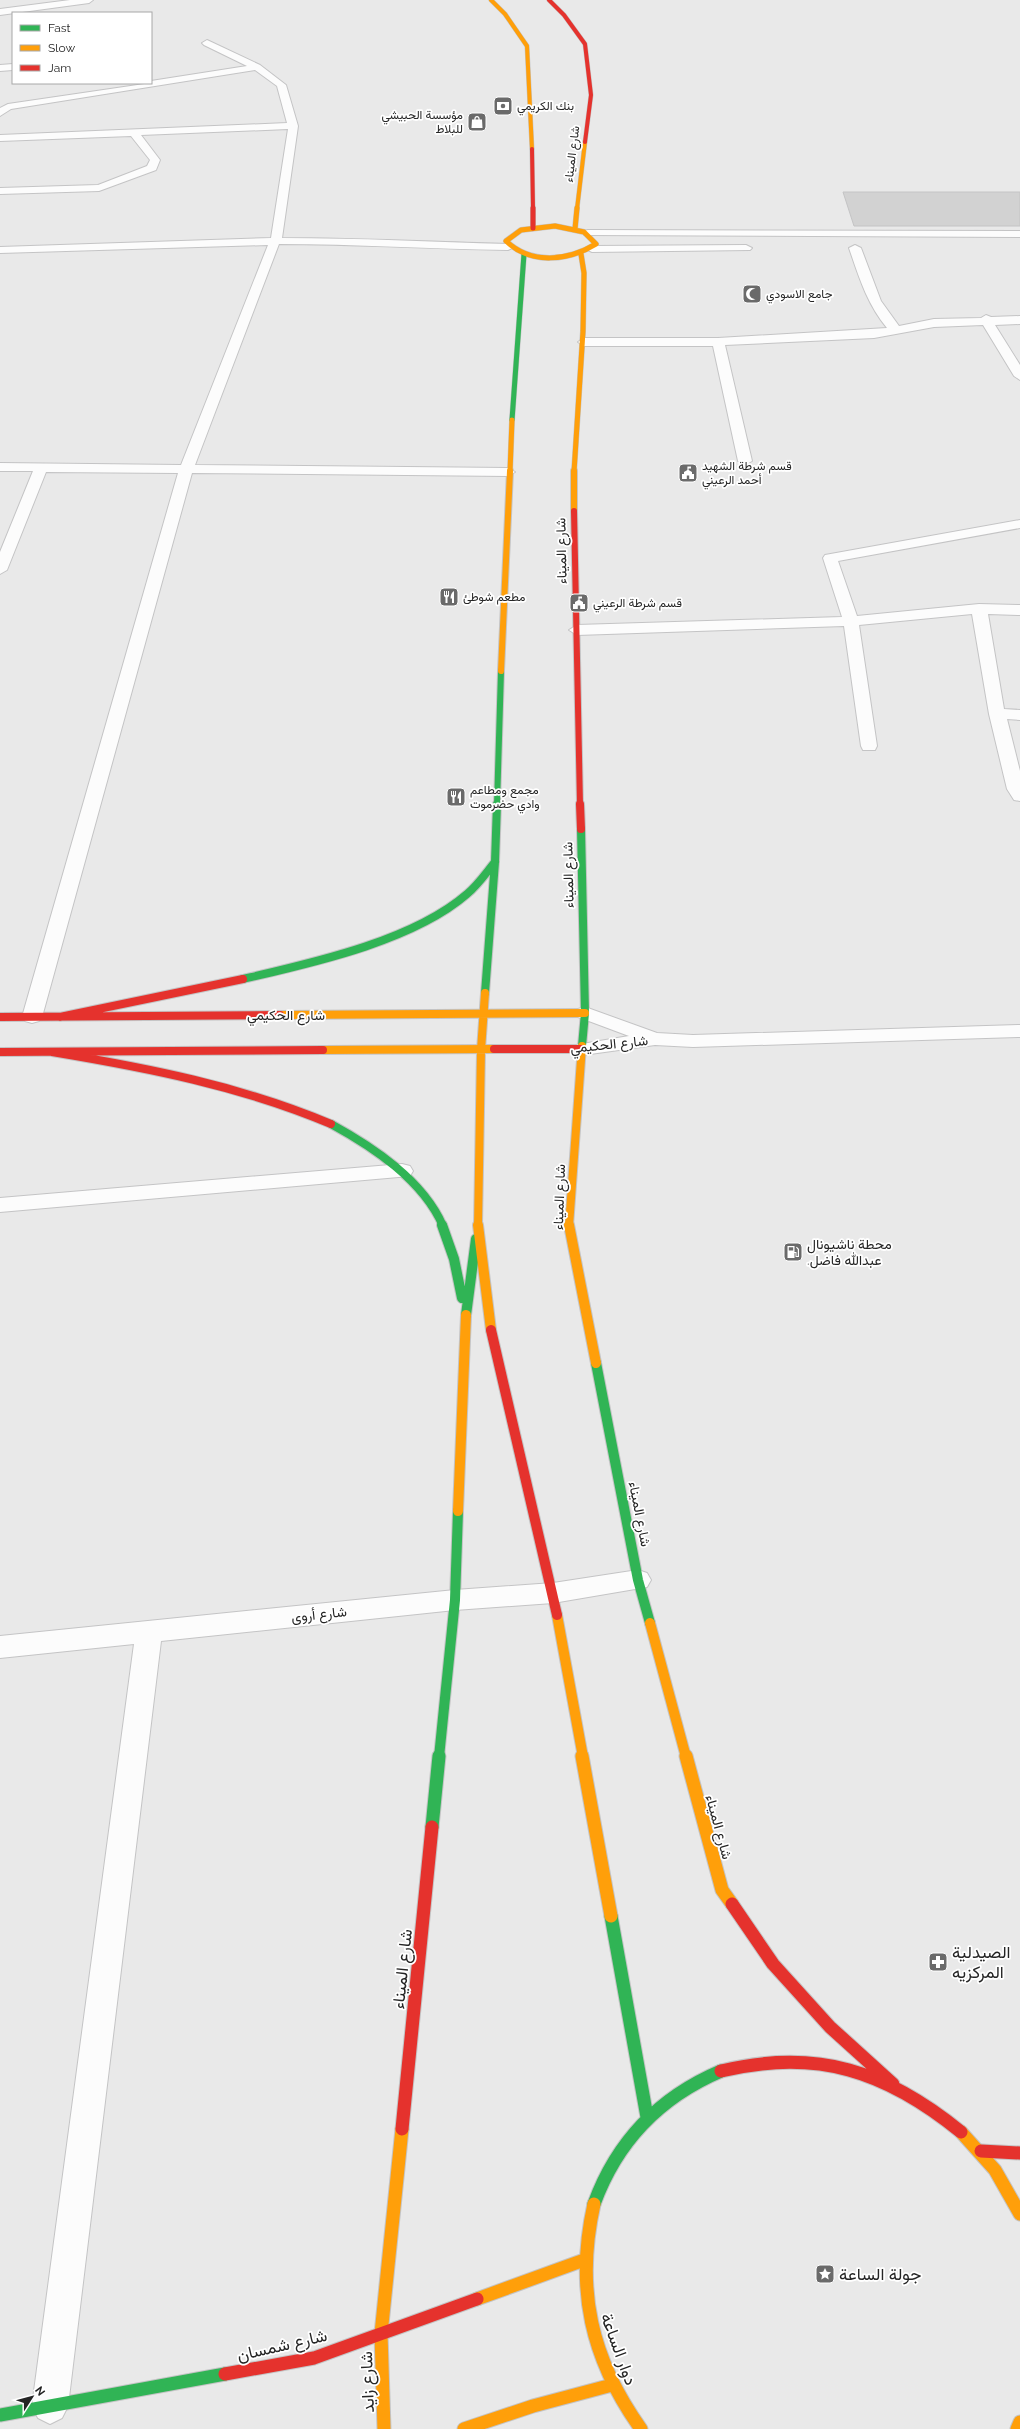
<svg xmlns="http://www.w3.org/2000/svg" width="1020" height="2429" viewBox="0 0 1020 2429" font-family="Raleway,Vazirmatn,sans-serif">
  <rect width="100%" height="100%" fill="#e9e9e9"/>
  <!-- building -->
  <path fill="#d2d2d2" stroke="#c4c4c5" d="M 843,192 L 1020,192 L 1020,226 L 854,226 Z"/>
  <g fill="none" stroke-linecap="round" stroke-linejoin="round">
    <!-- street casing -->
    <g stroke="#c4c4c5" stroke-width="2">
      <path id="street" d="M 70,0 L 93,0 L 89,3 L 0,15 L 0,9 Z
        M 207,40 L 260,65 L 286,85 L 298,126 L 282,238 C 358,238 433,242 508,244 L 514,247 L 508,250 C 432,249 356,244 279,244 L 195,465 L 508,468 L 515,472 L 508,476 L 192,473 L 42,1017 L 39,1021 L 32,1023 L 25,1021 L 22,1017 L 178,473 L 46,472 L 7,570 L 0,574 L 0,552 L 33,471 L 0,471 L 0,463 L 181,465 L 268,245 L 0,253 L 0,247 L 271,238 L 288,129 L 141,135 L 160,160 L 156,170 L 99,191 L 0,194 L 0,188 L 98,185 L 147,166 L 150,160 L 131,136 L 0,141 L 0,135 L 287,123 L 277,86 L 255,70 L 11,109 L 0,116 L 0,108 L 8,104 L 151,83 L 151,81 L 247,66 L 204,45 L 202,43 Z
        M 13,64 L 13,70 L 0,71 L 0,65 Z
        M 588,230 L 1020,231 L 1020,237 L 584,235 L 584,231 Z
        M 746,245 L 752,248 L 750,250 L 592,252 L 586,249 L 592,246 Z
        M 855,245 L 861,248 L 881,301 L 899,326 L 934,319 L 981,318 L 986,315 L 991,317 L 1020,316 L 1020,324 L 995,325 L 1020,365 L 1020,380 L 1014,376 L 983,325 L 934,327 L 874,338 L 725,345 L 752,461 L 745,465 L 738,461 L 713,346 L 584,346 L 578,342 L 584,338 L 718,338 L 887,328 C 867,304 859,277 849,248 Z
        M 1020,520 L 1020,528 L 838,561 L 857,616 L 979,604 L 1020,605 L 1020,615 L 988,614 L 1004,709 L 1020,710 L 1020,720 L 1007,719 L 1020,771 L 1020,801 L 1014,800 L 1007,789 L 989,714 L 972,614 L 859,625 L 877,746 L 875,750 L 863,750 L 861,746 L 844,626 L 577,635 L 569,630 L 577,625 L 842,617 L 823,558 L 825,555 Z
        M 585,1007 L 657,1033 L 693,1035 L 1020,1025 L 1020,1037 L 693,1047 L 655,1045 L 583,1055 L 576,1053 L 573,1049 L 576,1045 L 629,1036 L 578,1017 L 575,1013 L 578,1009 Z
        M 402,1164 L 410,1166 L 413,1171 L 410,1176 L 0,1212 L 0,1198 Z
        M 638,1570 L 647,1573 L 651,1580 L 647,1587 L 553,1603 L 455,1610 L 161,1641 L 68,2406 L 62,2418 L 50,2424 L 38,2418 L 32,2406 L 134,1644 L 0,1658 L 0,1636 L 455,1590 L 553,1583 Z"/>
    </g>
    <!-- fast-far4 casing -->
    <g stroke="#c4c4c5" stroke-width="6">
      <path id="fast-far4" d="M 512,420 L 524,254"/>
    </g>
    <!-- fast-far3 casing -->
    <g stroke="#c4c4c5" stroke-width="8">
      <path id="fast-far3" d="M 497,805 L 501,671"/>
    </g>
    <!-- fast-far2 casing -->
    <g stroke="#c4c4c5" stroke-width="10">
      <path id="fast-far2" d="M 581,829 L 585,1013 L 582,1046
        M 243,979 C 312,963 413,941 467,894 C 478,885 486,873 495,862
        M 485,993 L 495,862 L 497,804
        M 331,1124 C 373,1147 423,1180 443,1226"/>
    </g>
    <!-- fast-far1 casing -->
    <g stroke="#c4c4c5" stroke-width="12">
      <path id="fast-far1" d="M 442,1225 L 454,1259 L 462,1298
        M 466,1315 L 476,1239
        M 596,1363 L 638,1580 L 650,1623
        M 439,1757 L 455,1600 L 458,1511"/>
    </g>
    <!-- fast casing -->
    <g stroke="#c4c4c5" stroke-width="15">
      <path id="fast" d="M 432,1827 L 439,1756
        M 611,1916 L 647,2117
        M 594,2204 C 617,2141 660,2097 721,2071
        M 0,2415 L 225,2374"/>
    </g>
    <!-- slow-far5 casing -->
    <g stroke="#c4c4c5" stroke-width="5">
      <path id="slow-far5" d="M 491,0 L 505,14 L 527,46 L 532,149
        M 577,209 L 585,142"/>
    </g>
    <!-- slow-far4 casing -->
    <g stroke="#c4c4c5" stroke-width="6">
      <path id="slow-far4" d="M 555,226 L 584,232 L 596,244 C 568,261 531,265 506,241 L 521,230 Z
        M 575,229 L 577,208
        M 510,472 L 512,420
        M 574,472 L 583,331 L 584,273 L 581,254"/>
    </g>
    <!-- slow-far3 casing -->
    <g stroke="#c4c4c5" stroke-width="8">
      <path id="slow-far3" d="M 574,511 L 574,471
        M 501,671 L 510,471"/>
    </g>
    <!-- slow-far2 casing -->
    <g stroke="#c4c4c5" stroke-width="10">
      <path id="slow-far2" d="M 280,1015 L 585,1013
        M 323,1050 L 494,1049
        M 478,1226 L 481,1050 L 485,993
        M 569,1226 L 582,1046"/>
    </g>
    <!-- slow-far1 casing -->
    <g stroke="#c4c4c5" stroke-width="12">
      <path id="slow-far1" d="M 478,1225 L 491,1330
        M 569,1225 L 596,1363
        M 458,1511 L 466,1315
        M 557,1615 L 583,1757
        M 650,1623 L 686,1757"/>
    </g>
    <!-- slow casing -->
    <g stroke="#c4c4c5" stroke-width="15">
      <path id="slow" d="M 582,1756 L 611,1916
        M 686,1756 L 722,1890 L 732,1904
        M 961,2132 L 995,2170 L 1020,2214
        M 594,2204 C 575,2289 591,2359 641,2429
        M 477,2299 L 584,2260
        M 384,2429 L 381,2334 L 402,2129
        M 464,2429 L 533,2406 L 612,2385
        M 1017,2429 L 1020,2422"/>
    </g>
    <!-- jam-far5 casing -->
    <g stroke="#c4c4c5" stroke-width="5">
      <path id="jam-far5" d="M 549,0 L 564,15 L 585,44 L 591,95 L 585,142
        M 532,149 L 533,209"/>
    </g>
    <!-- jam-far4 casing -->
    <g stroke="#c4c4c5" stroke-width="6">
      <path id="jam-far4" d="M 533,208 L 533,228"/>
    </g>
    <!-- jam-far3 casing -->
    <g stroke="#c4c4c5" stroke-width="8">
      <path id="jam-far3" d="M 574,511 L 580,805"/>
    </g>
    <!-- jam-far2 casing -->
    <g stroke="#c4c4c5" stroke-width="10">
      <path id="jam-far2" d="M 580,804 L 581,829
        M 0,1017 L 280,1015
        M 60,1017 L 243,979
        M 494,1049 L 583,1049
        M 0,1052 L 323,1050
        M 52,1052 C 148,1068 241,1086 331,1124"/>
    </g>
    <!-- jam-far1 casing -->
    <g stroke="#c4c4c5" stroke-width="12">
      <path id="jam-far1" d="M 491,1330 L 557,1615"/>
    </g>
    <!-- jam casing -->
    <g stroke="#c4c4c5" stroke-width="15">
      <path id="jam" d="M 732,1904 L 773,1964 L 830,2027 L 893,2084
        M 721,2071 C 817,2048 886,2071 961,2132
        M 402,2129 L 432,1827
        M 981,2151 L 1020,2153
        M 225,2374 L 314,2358 L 477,2299"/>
    </g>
    <!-- street -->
    <use href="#street" fill="#fcfcfc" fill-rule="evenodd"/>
    <!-- fast-far4 -->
    <use href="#fast-far4" stroke="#30b455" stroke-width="5"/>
    <!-- fast-far3 -->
    <use href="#fast-far3" stroke="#30b455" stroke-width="6"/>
    <!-- fast-far2 -->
    <use href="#fast-far2" stroke="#30b455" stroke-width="8"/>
    <!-- fast-far1 -->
    <use href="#fast-far1" stroke="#30b455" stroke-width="10"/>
    <!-- fast -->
    <use href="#fast" stroke="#30b455" stroke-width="13"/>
    <!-- slow-far5 -->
    <use href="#slow-far5" stroke="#ff9f0a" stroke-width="4"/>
    <!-- slow-far4 -->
    <use href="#slow-far4" stroke="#ff9f0a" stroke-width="5"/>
    <!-- slow-far3 -->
    <use href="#slow-far3" stroke="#ff9f0a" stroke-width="6"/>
    <!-- slow-far2 -->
    <use href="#slow-far2" stroke="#ff9f0a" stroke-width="8"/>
    <!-- slow-far1 -->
    <use href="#slow-far1" stroke="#ff9f0a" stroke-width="10"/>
    <!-- slow -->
    <use href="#slow" stroke="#ff9f0a" stroke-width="13"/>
    <!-- jam-far5 -->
    <use href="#jam-far5" stroke="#e5322d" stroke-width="4"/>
    <!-- jam-far4 -->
    <use href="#jam-far4" stroke="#e5322d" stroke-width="5"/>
    <!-- jam-far3 -->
    <use href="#jam-far3" stroke="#e5322d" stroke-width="6"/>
    <!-- jam-far2 -->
    <use href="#jam-far2" stroke="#e5322d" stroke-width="8"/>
    <!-- jam-far1 -->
    <use href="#jam-far1" stroke="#e5322d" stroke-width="10"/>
    <!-- jam -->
    <use href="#jam" stroke="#e5322d" stroke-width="13"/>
  </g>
  <!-- icons -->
  <defs>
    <g id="bank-square" transform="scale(1)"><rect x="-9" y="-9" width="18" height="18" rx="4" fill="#6a6a6a" stroke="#fff"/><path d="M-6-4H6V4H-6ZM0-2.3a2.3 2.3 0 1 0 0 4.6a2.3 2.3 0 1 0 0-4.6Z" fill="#fff"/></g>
    <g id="shop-square" transform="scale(1)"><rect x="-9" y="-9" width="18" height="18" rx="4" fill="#6a6a6a" stroke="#fff"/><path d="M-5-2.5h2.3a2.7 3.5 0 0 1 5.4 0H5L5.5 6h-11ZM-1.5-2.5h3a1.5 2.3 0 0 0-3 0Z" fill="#fff"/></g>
    <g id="mosque-square" transform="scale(1)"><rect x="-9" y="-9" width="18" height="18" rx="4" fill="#6a6a6a" stroke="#fff"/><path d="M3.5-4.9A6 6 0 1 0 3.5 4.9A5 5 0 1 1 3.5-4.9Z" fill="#fff"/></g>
    <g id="civic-square" transform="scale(1)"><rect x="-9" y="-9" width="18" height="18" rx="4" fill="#6a6a6a" stroke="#fff"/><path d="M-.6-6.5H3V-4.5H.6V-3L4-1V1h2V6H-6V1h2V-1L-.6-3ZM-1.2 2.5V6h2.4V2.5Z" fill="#fff"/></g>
    <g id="restaurant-square" transform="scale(1)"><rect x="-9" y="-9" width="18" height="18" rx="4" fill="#6a6a6a" stroke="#fff"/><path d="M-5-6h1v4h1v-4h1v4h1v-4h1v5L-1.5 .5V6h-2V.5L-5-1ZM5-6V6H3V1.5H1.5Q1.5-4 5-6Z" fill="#fff"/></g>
    <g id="fuel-square" transform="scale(1)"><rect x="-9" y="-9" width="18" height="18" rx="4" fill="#6a6a6a" stroke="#fff"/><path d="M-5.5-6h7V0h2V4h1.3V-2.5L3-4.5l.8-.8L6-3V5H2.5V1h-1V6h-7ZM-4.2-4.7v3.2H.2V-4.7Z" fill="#fff"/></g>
    <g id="pharmacy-square" transform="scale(1)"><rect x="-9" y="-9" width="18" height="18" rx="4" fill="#6a6a6a" stroke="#fff"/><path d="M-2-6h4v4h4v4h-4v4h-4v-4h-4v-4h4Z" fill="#fff"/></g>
    <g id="sight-square" transform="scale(1)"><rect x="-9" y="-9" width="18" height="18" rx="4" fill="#6a6a6a" stroke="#fff"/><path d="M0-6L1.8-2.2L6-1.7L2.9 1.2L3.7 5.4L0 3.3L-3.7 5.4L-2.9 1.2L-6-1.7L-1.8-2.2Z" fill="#fff"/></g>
  </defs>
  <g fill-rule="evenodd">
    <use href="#bank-square" x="503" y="106"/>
    <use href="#shop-square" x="477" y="122"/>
    <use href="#mosque-square" x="752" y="294"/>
    <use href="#civic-square" x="688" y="473"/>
    <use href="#restaurant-square" x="449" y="597"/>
    <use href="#civic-square" x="579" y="603"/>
    <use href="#restaurant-square" x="456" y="797"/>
    <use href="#fuel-square" x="793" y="1252"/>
    <use href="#pharmacy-square" x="938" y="1962"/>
    <use href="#sight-square" x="825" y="2274"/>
  </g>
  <g text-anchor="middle" stroke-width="3.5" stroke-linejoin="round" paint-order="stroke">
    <!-- far-poi labels -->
    <g font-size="12" fill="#252525" stroke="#fff" text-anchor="start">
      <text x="517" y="110">بنك الكريمي</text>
      <text x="463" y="119" text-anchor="end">مؤسسة الحبيشي<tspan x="463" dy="14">للبلاط</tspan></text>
      <text x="766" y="298">جامع الاسودي</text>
      <text x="702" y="470">قسم شرطة الشهيد<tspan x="702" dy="14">أحمد الرعيني</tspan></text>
      <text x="463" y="601">مطعم شوطئ</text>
      <text x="593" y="607">قسم شرطة الرعيني</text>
      <text x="470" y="794">مجمع ومطاعم<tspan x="470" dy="14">وادي حضرموت</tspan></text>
    </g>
    <!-- far-street labels -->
    <g font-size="12" fill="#252525" stroke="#fff">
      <text transform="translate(572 154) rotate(-83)" y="4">شارع الميناء</text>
    </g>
    <!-- street labels -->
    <g font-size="14" fill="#252525" stroke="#fff">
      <text transform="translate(561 551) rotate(-91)" y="5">شارع الميناء</text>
      <text transform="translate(568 875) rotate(-91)" y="5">شارع الميناء</text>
      <text x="286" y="1020">شارع الحكيمي</text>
      <text transform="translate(609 1044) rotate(-6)" y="5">شارع الحكيمي</text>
      <text transform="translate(559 1197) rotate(-88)" y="5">شارع الميناء</text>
      <text transform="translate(640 1514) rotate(79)" y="5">شارع الميناء</text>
      <text transform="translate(319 1614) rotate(-6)" y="5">شارع أروى</text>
      <text transform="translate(719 1827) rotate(75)" y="5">شارع الميناء</text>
    </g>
    <!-- poi labels -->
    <g font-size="14" fill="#252525" stroke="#fff" text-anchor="start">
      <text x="807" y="1249">محطة ناشيونال<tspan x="807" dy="16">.عبدالله فاضل</tspan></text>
    </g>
    <!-- near-poi labels -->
    <g font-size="17" fill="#252525" stroke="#fff" text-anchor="start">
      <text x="952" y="1958">الصيدلية<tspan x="952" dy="20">المركزيه</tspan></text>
      <text x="839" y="2280">جولة الساعة</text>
    </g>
    <!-- near-street labels -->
    <g font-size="17" fill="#252525" stroke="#fff">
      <text transform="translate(402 1969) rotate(-84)" y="6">شارع الميناء</text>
      <text transform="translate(282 2345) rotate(-13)" y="6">شارع شمسان</text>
      <text transform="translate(619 2349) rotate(70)" y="6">دوار الساعة</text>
      <text transform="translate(367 2382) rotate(-92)" y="6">شارع زايد</text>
    </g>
  </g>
  <!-- legend -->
  <rect x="12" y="12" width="140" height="72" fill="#ffffff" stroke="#a8a8a8"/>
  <rect x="20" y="25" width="20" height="6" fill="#30b455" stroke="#a8a8a8"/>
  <text x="48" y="32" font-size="12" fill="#252525">Fast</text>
  <rect x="20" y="45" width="20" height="6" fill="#ff9f0a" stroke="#a8a8a8"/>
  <text x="48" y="52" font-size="12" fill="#252525">Slow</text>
  <rect x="20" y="65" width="20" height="6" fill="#e5322d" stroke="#a8a8a8"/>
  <text x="48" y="72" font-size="12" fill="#252525">Jam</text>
  <!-- north arrow -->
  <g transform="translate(32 2397) rotate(54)" stroke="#ffffff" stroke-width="3" paint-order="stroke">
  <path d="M0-3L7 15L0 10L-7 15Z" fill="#252525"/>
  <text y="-6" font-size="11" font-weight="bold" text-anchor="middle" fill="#252525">N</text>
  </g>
</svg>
